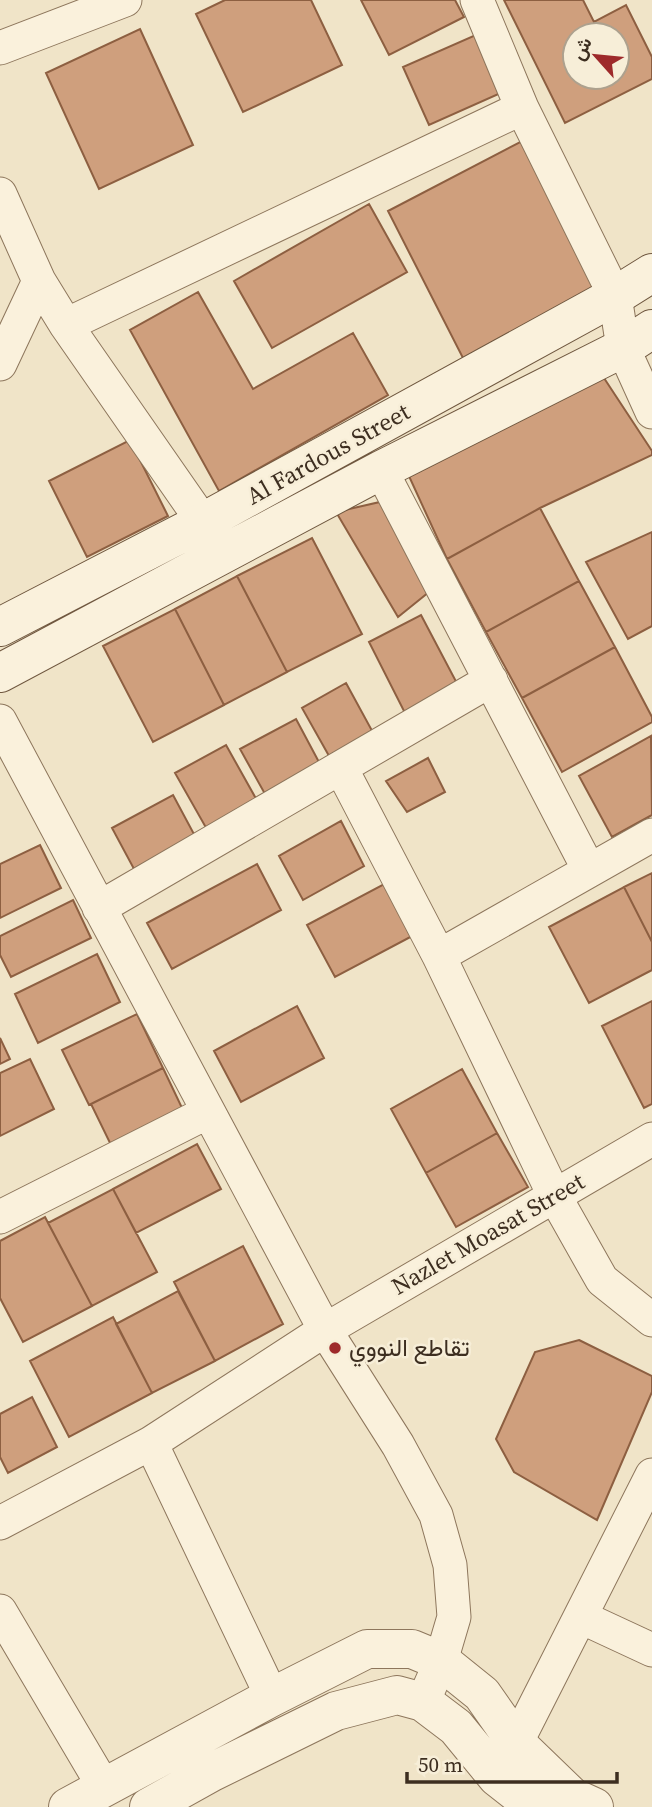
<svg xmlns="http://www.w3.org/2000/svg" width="652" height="1807" viewBox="0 0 652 1807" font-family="'Source Serif 4',Vazirmatn,serif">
  <rect width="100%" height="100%" fill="#f0e4c8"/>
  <!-- building -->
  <path fill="#cf9f7d" stroke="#8d5f41" stroke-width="2" fill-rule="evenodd" d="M 225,0 L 311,0 L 342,65 L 243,112 L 196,14 Z
    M 361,0 L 455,0 L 464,17 L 389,55 Z
    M 504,0 L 583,0 L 594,22 L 626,5 L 652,57 L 652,79 L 565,123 ZM 575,35 L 617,35 L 617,77 L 575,77 Z
    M 140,29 L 193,145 L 99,189 L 46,73 Z
    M 478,34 L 503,92 L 429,125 L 403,67 Z
    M 526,139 L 603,290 L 465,362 L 388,211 Z
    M 369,204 L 407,272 L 272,348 L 234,281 Z
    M 198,292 L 253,389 L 353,333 L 388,395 L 219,491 L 130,330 Z
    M 602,375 L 652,451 L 652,455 L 540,508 L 447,559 L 408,474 Z
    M 130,440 L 168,516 L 87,557 L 49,481 Z
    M 380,502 L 429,592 L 398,617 L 336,512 Z
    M 540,508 L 579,581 L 486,632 L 447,559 Z
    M 652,532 L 652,626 L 628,639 L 586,562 Z
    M 312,538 L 362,634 L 287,672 L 237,576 Z
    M 237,576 L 287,672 L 224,705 L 175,609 Z
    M 579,581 L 615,647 L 522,698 L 486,632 Z
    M 175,609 L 224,705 L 153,742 L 103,646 Z
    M 421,615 L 460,689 L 407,717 L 369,642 Z
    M 615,647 L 652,717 L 652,722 L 562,772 L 522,698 Z
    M 346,683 L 376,738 L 333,763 L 302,708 Z
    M 296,719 L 320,764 L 265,794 L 240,749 Z
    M 651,736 L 652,815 L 612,837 L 579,776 Z
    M 226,745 L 259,804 L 209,833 L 175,773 Z
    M 428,758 L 445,792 L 407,812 L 386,781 Z
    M 173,795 L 195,836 L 134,869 L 112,828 Z
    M 341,821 L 364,866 L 303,900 L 279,856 Z
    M 40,845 L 61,888 L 0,918 L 0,864 Z
    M 257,864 L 281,910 L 172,969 L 147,923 Z
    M 652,873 L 652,942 L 624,887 Z
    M 388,882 L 416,934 L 335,977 L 307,925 Z
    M 624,887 L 652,942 L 652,970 L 589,1003 L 549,927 Z
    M 73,900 L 91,938 L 11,977 L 0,955 L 0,936 Z
    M 97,954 L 120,1002 L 38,1043 L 15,994 Z
    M 652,1001 L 652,1104 L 644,1108 L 602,1026 Z
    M 297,1006 L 324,1058 L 241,1102 L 214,1051 Z
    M 137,1014 L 163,1068 L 89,1105 L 62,1050 Z
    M 0,1038 L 10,1059 L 0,1064 Z
    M 30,1059 L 54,1109 L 0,1136 L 0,1073 Z
    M 163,1068 L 183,1110 L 111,1145 L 91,1104 Z
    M 462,1069 L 497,1133 L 426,1173 L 391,1109 Z
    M 497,1133 L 528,1187 L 456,1227 L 426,1173 Z
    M 197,1144 L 221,1189 L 136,1233 L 113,1189 Z
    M 113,1189 L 157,1272 L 92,1306 L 48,1223 Z
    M 45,1217 L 92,1306 L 23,1342 L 0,1298 L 0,1241 Z
    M 243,1246 L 283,1324 L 215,1361 L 174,1282 Z
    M 178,1291 L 215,1361 L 152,1393 L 116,1324 Z
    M 113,1317 L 152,1393 L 69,1437 L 30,1361 Z
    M 579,1340 L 652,1376 L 652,1392 L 597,1520 L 514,1472 L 496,1439 L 535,1352 Z
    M 32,1397 L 57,1447 L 8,1473 L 0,1457 L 0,1414 Z"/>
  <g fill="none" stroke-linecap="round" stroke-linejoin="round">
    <!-- minor casing -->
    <g stroke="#8d765c" stroke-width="35">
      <path id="minor" d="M 477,0 L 522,108 L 615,296 L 623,348 L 652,412
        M 0,48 L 125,0
        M 0,194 L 39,281 L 66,325 L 203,522
        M 66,325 L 522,108
        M 0,364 L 39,281
        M 381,470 L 589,870
        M 0,721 L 325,1330 L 398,1445 L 436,1515 L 450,1565 L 454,1617 L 441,1661 L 423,1702
        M 341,768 L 439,956 L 554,1195 L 602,1280 L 652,1320
        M 99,908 L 491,680
        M 439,956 L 652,835
        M 0,1217 L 208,1112
        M 151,1443 L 272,1697
        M 0,1523 L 151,1443 L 325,1330 L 652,1139
        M 0,1611 L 104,1787
        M 581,1617 L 652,1650
        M 506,1763 L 652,1475"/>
    </g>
    <!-- tertiary casing -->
    <g stroke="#8d765c" stroke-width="40">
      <path id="tertiary" d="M 68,1807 L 272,1697 L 367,1649 L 412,1649 L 441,1661 L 482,1694 L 517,1744 L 572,1797 L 594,1807
        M 149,1807 L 212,1772 L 336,1711 L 397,1695 L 423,1702 L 456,1727 L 497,1777 L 535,1807"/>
    </g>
    <!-- secondary casing -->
    <g stroke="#6f573f" stroke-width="40">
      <path id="secondary" d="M 0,627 L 203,522 L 615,296 L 652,273
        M 0,673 L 381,470 L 623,348 L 652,329"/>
    </g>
    <!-- minor -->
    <use href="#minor" stroke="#faf1dc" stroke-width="33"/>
    <!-- tertiary -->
    <use href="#tertiary" stroke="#faf1dc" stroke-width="38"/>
    <!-- secondary -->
    <use href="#secondary" stroke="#faf1dc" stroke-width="38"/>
  </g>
  <!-- markers -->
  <circle fill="#9e2a2b" stroke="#f7eed8" stroke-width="2.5" cx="335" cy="1348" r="7"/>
  <g text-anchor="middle" stroke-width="5" stroke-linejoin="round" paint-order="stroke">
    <!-- street labels -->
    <g font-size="24" fill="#3d2e20" stroke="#f7eed8">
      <text transform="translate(328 454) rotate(-29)" y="8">Al Fardous Street</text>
      <text transform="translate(488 1234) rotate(-30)" y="8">Nazlet Moasat Street</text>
    </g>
    <!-- poi labels -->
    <g font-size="24" fill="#3d2e20" stroke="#f7eed8" text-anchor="start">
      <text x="349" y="1356">تقاطع النووي</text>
    </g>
  </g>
  <!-- north arrow -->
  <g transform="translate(596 56) rotate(297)"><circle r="33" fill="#f7eed8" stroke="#ada18e" stroke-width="2"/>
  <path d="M0-5L12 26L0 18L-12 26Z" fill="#9e2a2b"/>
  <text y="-10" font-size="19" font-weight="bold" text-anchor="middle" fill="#3d2e20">ش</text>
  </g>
  <!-- scale -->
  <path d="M407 1772v10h210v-10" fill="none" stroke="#3d2e20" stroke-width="3.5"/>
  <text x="418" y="1772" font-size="21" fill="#3d2e20" stroke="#f7eed8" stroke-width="5" paint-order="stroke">50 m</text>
</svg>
